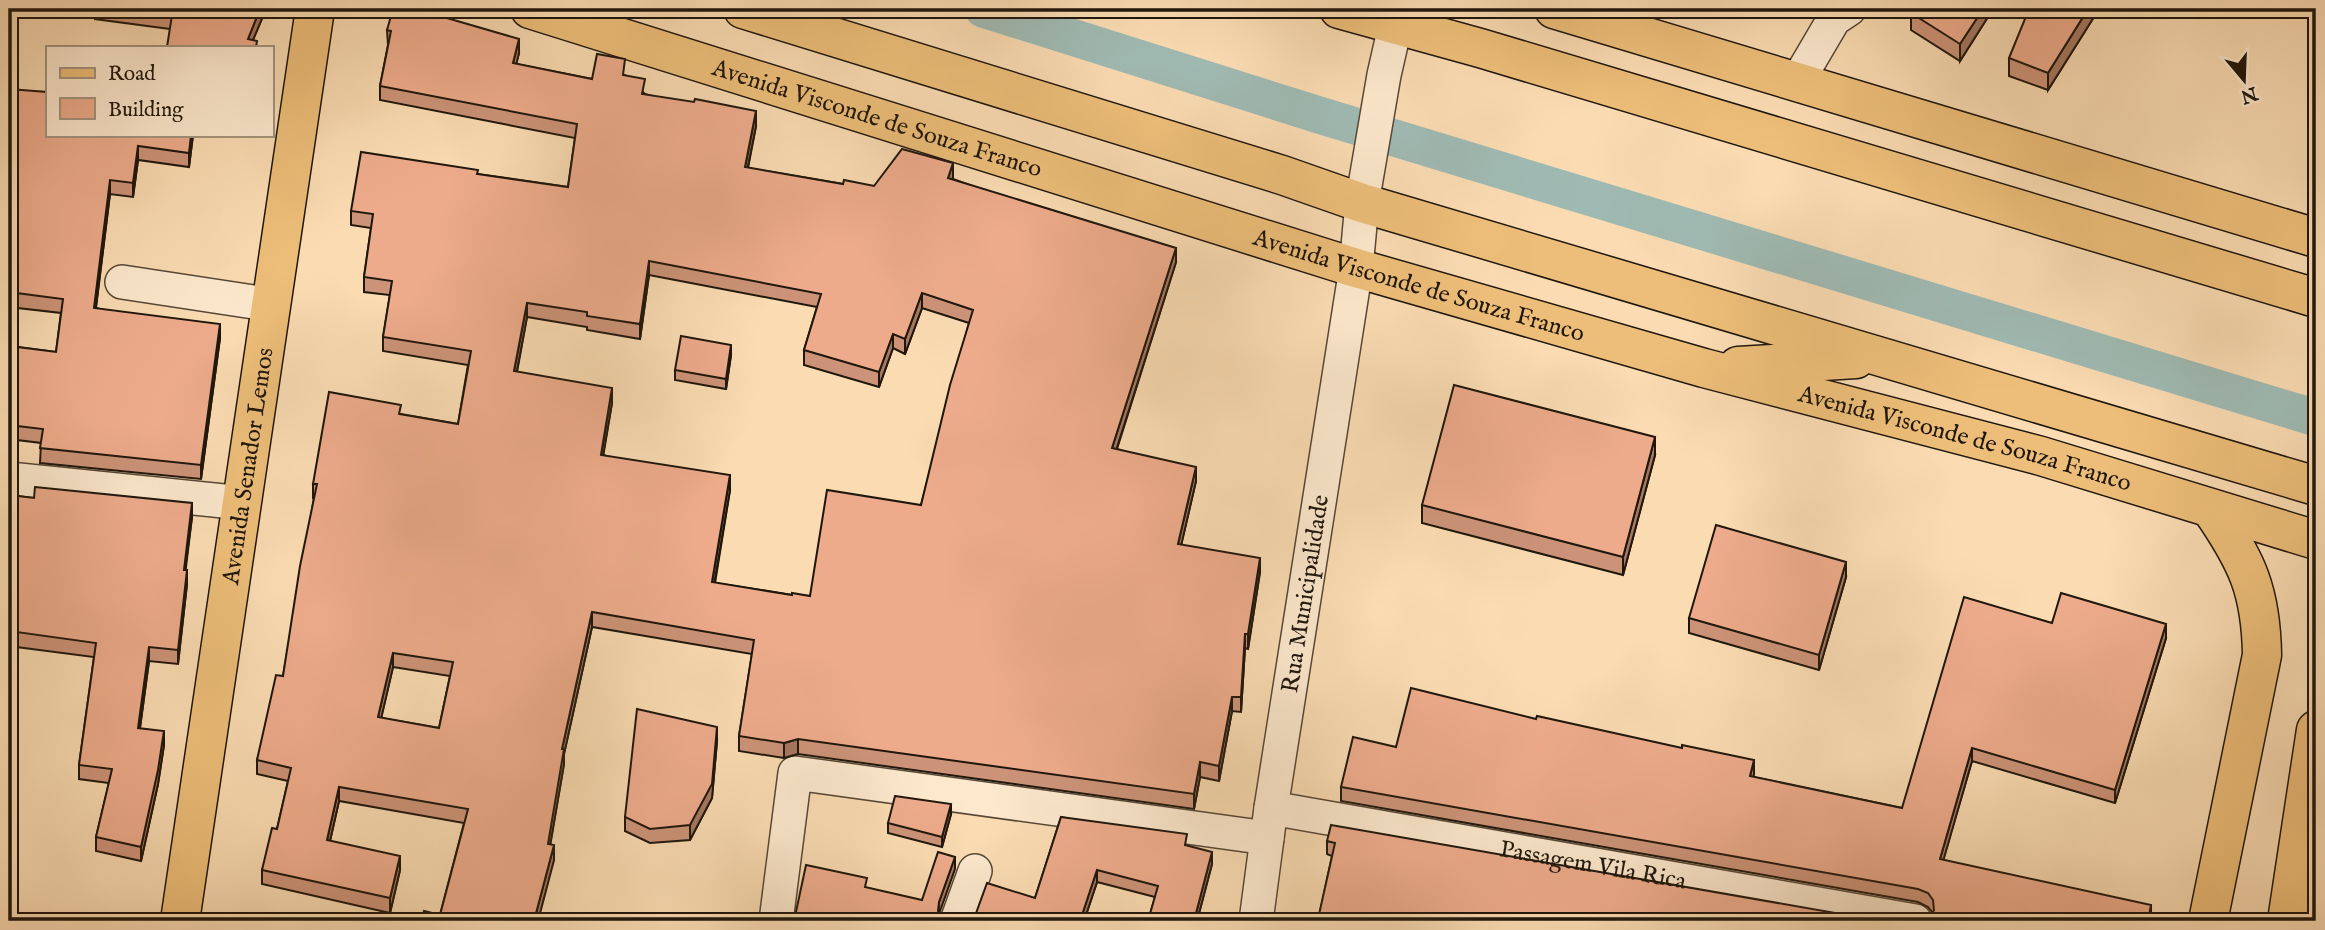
<svg xmlns="http://www.w3.org/2000/svg" width="2325" height="930" viewBox="0 0 2325 930" font-family="'IM FELL English',serif">
  <rect width="100%" height="100%" fill="#fadbb2"/>
  <filter id="stains"><feTurbulence type="fractalNoise" baseFrequency=".00286" numOctaves="4"/><feColorMatrix values="0 0 0 0 .2 0 0 0 0 .09 0 0 0 0 .02 0 0 0 .5 -.17"/></filter>
  <radialGradient id="worn" r=".72"><stop offset=".6" stop-color="#630" stop-opacity="0"/><stop offset="1" stop-color="#630" stop-opacity=".3"/></radialGradient>
  <g fill="none" stroke-linecap="round" stroke-linejoin="round">
    <!-- canal -->
    <path stroke="#9fbab3" stroke-width="37" d="M 983,9 L 1319,115 L 2316,418"/>
    <!-- minor casing -->
    <g stroke="#564736" stroke-width="36">
      <g id="minor">
        <path d="M 1797,82 L 1834,19 L 1849,9"/>
        <path d="M 122,282 L 273,305"/>
        <path d="M 9,479 L 243,503"/>
        <path id="s1" d="M 1271,808 L 1915,921"/>
        <path d="M 776,921 L 795,773 L 1267,838"/>
        <path d="M 957,921 L 975,871"/>
        <path id="s2" d="M 1256,921 L 1271,808 L 1356,268 L 1362,203 L 1384,75 L 1399,9"/>
      </g>
    </g>
    <!-- major casing -->
    <g stroke="#1f160c" stroke-width="41">
      <g id="major">
        <path id="s3" d="M 530,9 L 1356,268 L 1704,368 L 2041,456 L 2316,540"/>
        <path d="M 743,9 L 1282,175 L 1362,203 L 2316,486"/>
        <path d="M 1339,9 L 1480,48 L 2316,298"/>
        <path d="M 1554,9 L 2316,238"/>
        <path d="M 1738,366 L 1856,359"/>
        <path id="s4" d="M 180,921 L 315,9"/>
        <path d="M 2208,921 L 2262,655 C 2261,591 2247,561 2211,509"/>
        <path d="M 2287,921 L 2316,730"/>
      </g>
    </g>
    <!-- minor -->
    <use href="#minor" stroke="#fce8cd" stroke-width="33"/>
    <!-- major -->
    <use href="#major" stroke="#edbe79" stroke-width="38"/>
  </g>
  <!-- wall -->
  <path fill="#cc9378" stroke="#1f160c" stroke-width="2" fill-rule="evenodd" d="M 95,9 L 266,9 L 253,40 L 257,47 L 170,29 L 95,19 Z
    M 1993,9 L 1960,61 L 1911,30 L 1911,13 Z
    M 2099,9 L 2048,90 L 2009,76 L 2009,58 Z
    M 387,30 L 519,53 L 516,64 L 592,79 L 625,75 L 645,94 L 756,126 L 748,168 L 843,184 L 874,186 L 953,178 L 953,179 L 1176,262 L 1117,449 L 1196,481 L 1181,545 L 1260,572 L 1248,649 L 1245,648 L 1241,712 L 1232,711 L 1219,781 L 1200,777 L 1194,809 L 798,754 L 784,758 L 739,751 L 739,736 L 752,654 L 592,627 L 564,754 L 564,764 L 550,845 L 554,860 L 440,915 L 464,823 L 339,801 L 330,841 L 400,870 L 390,913 L 262,884 L 262,870 L 277,829 L 288,781 L 257,774 L 257,760 L 283,676 L 314,498 L 313,498 L 313,484 L 401,414 L 458,424 L 468,365 L 383,351 L 383,337 L 390,295 L 364,292 L 364,277 L 371,228 L 351,225 L 351,211 L 478,174 L 568,187 L 575,138 L 380,100 L 380,86 L 388,45 ZM 649,275 L 817,307 L 804,350 L 804,365 L 879,387 L 893,348 L 905,354 L 922,308 L 969,323 L 921,505 L 810,596 L 792,595 L 715,583 L 730,490 L 603,455 L 612,403 L 517,372 L 527,317 L 587,327 L 587,330 L 640,339 ZM 393,667 L 450,676 L 439,728 L 381,718 Z
    M 9,89 L 193,135 L 189,167 L 138,160 L 133,197 L 110,194 L 96,308 L 220,338 L 201,479 L 40,463 L 41,443 L 9,439 L 9,346 L 56,352 L 61,313 L 9,307 Z
    M 731,355 L 726,389 L 675,380 L 675,370 Z
    M 1655,455 L 1623,575 L 1422,523 L 1422,505 Z
    M 9,495 L 192,517 L 185,570 L 187,584 L 178,664 L 149,661 L 140,728 L 164,745 L 158,784 L 141,861 L 96,851 L 96,837 L 109,783 L 79,779 L 79,765 L 94,657 L 9,646 Z
    M 1846,577 L 1819,670 L 1689,633 L 1689,618 Z
    M 2052,623 L 2166,638 L 2115,803 L 1972,761 L 1943,860 L 2151,918 L 2151,921 L 1928,921 L 1933,913 L 1928,907 L 1918,902 L 1341,801 L 1341,787 L 1396,747 L 1536,719 L 1754,774 L 1753,777 L 1902,808 Z
    M 717,741 L 712,798 L 690,840 L 650,843 L 625,831 L 625,817 Z
    M 951,814 L 942,847 L 888,833 L 888,823 Z
    M 1061,817 L 1187,846 L 1212,864 L 1197,921 L 1148,921 L 1155,897 L 1097,882 L 1084,921 L 971,921 L 1035,898 Z
    M 1327,841 L 1881,921 L 1318,921 L 1332,856 L 1327,854 Z"/>
  <!-- shaded-wall -->
  <path fill="#a67861" stroke="#1f160c" stroke-width="2" d="M 260,9 L 266,9 L 250,47 L 248,39 Z
    M 1983,9 L 1993,9 L 1960,61 L 1960,44 Z
    M 2088,9 L 2099,9 L 2048,90 L 2048,73 Z
    M 519,39 L 519,53 L 513,78 L 513,63 Z
    M 756,111 L 756,126 L 745,181 L 745,167 Z
    M 191,135 L 193,135 L 189,167 L 189,153 Z
    M 138,146 L 138,160 L 133,197 L 133,183 Z
    M 953,163 L 953,178 L 948,192 L 948,178 Z
    M 110,180 L 110,194 L 94,322 L 94,308 Z
    M 1176,248 L 1176,262 L 1112,463 L 1112,448 Z
    M 649,261 L 649,275 L 640,339 L 640,324 Z
    M 922,293 L 922,308 L 905,354 L 905,339 Z
    M 527,303 L 527,317 L 514,386 L 514,371 Z
    M 220,324 L 220,338 L 201,479 L 201,465 Z
    M 893,334 L 893,348 L 879,387 L 879,372 Z
    M 731,345 L 731,355 L 726,389 L 726,379 Z
    M 612,388 L 612,403 L 601,469 L 601,455 Z
    M 1655,437 L 1655,455 L 1623,575 L 1623,557 Z
    M 1196,467 L 1196,481 L 1178,559 L 1178,544 Z
    M 730,475 L 730,490 L 712,597 L 712,582 Z
    M 192,503 L 192,517 L 184,584 L 184,570 Z
    M 1260,558 L 1260,572 L 1248,649 L 1248,634 Z
    M 1846,562 L 1846,577 L 1819,670 L 1819,655 Z
    M 187,570 L 187,584 L 178,664 L 178,650 Z
    M 592,612 L 592,627 L 564,754 L 564,764 L 548,858 L 548,844 L 562,749 Z
    M 2166,624 L 2166,638 L 2115,803 L 2115,790 Z
    M 1245,634 L 1245,648 L 1241,712 L 1241,697 Z
    M 149,647 L 149,661 L 138,742 L 138,728 Z
    M 393,653 L 393,667 L 378,732 L 378,717 Z
    M 1232,697 L 1232,711 L 1219,781 L 1219,766 Z
    M 717,727 L 717,741 L 712,798 L 690,840 L 690,825 Z
    M 164,731 L 164,745 L 158,784 L 141,861 L 141,847 Z
    M 798,739 L 798,754 L 784,758 L 784,743 Z
    M 1972,748 L 1972,761 L 1940,872 L 1940,859 Z
    M 1754,760 L 1754,774 L 1750,789 L 1750,776 Z
    M 1200,762 L 1200,777 L 1194,809 L 1194,794 Z
    M 339,787 L 339,801 L 327,854 L 327,840 Z
    M 951,804 L 951,814 L 942,847 L 942,837 Z
    M 554,845 L 554,860 L 538,921 L 534,921 Z
    M 1212,852 L 1212,864 L 1197,921 L 1194,921 Z
    M 400,856 L 400,870 L 390,913 L 390,898 Z
    M 955,857 L 955,869 L 939,914 L 938,921 L 939,902 Z
    M 1097,870 L 1097,882 L 1084,921 L 1080,921 Z
    M 2151,905 L 2151,921 L 2148,921 Z"/>
  <!-- building -->
  <path fill="#edab8b" stroke="#1f160c" stroke-width="2" fill-rule="evenodd" d="M 128,9 L 260,9 L 248,39 L 257,41 L 256,47 L 167,47 L 172,15 Z
    M 393,9 L 416,9 L 519,39 L 513,63 L 592,79 L 597,54 L 625,59 L 623,75 L 645,79 L 642,94 L 694,102 L 695,99 L 756,111 L 745,167 L 843,184 L 844,180 L 874,186 L 902,149 L 953,163 L 948,178 L 1176,248 L 1112,448 L 1196,467 L 1178,544 L 1260,558 L 1248,634 L 1245,634 L 1241,697 L 1232,697 L 1219,766 L 1200,762 L 1194,794 L 798,739 L 784,743 L 739,736 L 754,640 L 592,612 L 562,749 L 564,749 L 548,844 L 554,845 L 534,921 L 421,921 L 424,911 L 440,915 L 468,809 L 339,787 L 327,840 L 400,856 L 390,898 L 262,870 L 272,828 L 277,829 L 291,768 L 257,760 L 276,675 L 283,676 L 300,566 L 317,484 L 313,484 L 329,392 L 401,405 L 399,414 L 458,424 L 471,351 L 383,337 L 392,281 L 364,277 L 373,214 L 351,211 L 361,152 L 478,170 L 477,174 L 568,187 L 577,124 L 380,86 L 391,31 L 387,30 ZM 649,261 L 821,294 L 804,350 L 879,372 L 893,334 L 905,339 L 922,293 L 973,310 L 950,385 L 921,505 L 827,490 L 810,596 L 792,593 L 792,595 L 712,582 L 730,475 L 601,455 L 612,388 L 514,371 L 527,303 L 587,312 L 587,316 L 640,324 ZM 393,653 L 453,662 L 439,728 L 378,717 Z
    M 1914,9 L 1983,9 L 1960,44 L 1911,13 Z
    M 2029,9 L 2088,9 L 2048,73 L 2009,58 Z
    M 9,89 L 47,92 L 47,135 L 191,135 L 189,153 L 138,146 L 133,183 L 110,180 L 94,308 L 220,324 L 201,465 L 40,448 L 43,429 L 9,425 L 9,346 L 56,352 L 63,299 L 9,292 Z
    M 681,336 L 731,345 L 726,379 L 675,370 Z
    M 1454,385 L 1655,437 L 1623,557 L 1422,505 Z
    M 35,487 L 192,503 L 184,570 L 187,570 L 178,650 L 149,647 L 138,728 L 164,731 L 158,770 L 141,847 L 96,837 L 112,769 L 79,765 L 96,643 L 9,631 L 9,495 L 34,498 Z
    M 1716,525 L 1846,562 L 1819,655 L 1689,618 Z
    M 2061,593 L 2166,624 L 2115,790 L 1972,748 L 1940,859 L 2151,905 L 2148,921 L 1928,921 L 1934,910 L 1933,900 L 1928,893 L 1918,889 L 1341,787 L 1353,737 L 1396,747 L 1411,688 L 1536,719 L 1537,716 L 1682,748 L 1682,745 L 1754,760 L 1750,776 L 1902,808 L 1964,597 L 2052,623 Z
    M 637,709 L 717,727 L 712,784 L 690,825 L 650,829 L 625,817 Z
    M 895,796 L 951,804 L 942,837 L 888,823 Z
    M 1061,817 L 1187,834 L 1185,845 L 1212,852 L 1194,921 L 1148,921 L 1158,886 L 1097,870 L 1080,921 L 971,921 L 975,916 L 987,883 L 1035,898 Z
    M 1331,825 L 1881,921 L 1325,921 L 1318,919 L 1335,843 L 1327,841 Z
    M 938,852 L 955,857 L 939,902 L 938,911 L 943,921 L 794,921 L 806,865 L 867,878 L 865,887 L 922,900 Z"/>
  <g text-anchor="middle" stroke-width="5" stroke-linejoin="round" paint-order="stroke">
    <!-- street labels -->
    <g font-size="24" fill="#1f160c" stroke="#fce8cd">
      <text dy="8" stroke="none"><textPath href="#s3" startOffset="364">Avenida Visconde de Souza Franco</textPath></text>
      <text dy="8" stroke="none"><textPath href="#s3" startOffset="931">Avenida Visconde de Souza Franco</textPath></text>
      <text dy="8" stroke="none"><textPath href="#s3" startOffset="1498">Avenida Visconde de Souza Franco</textPath></text>
      <text dy="8" stroke="none"><textPath href="#s4" startOffset="460">Avenida Senador Lemos</textPath></text>
      <text dy="8" stroke="none"><textPath href="#s2" startOffset="331">Rua Municipalidade</textPath></text>
      <text dy="8" stroke="none"><textPath href="#s1" startOffset="327">Passagem Vila Rica</textPath></text>
    </g>
  </g>
  <!-- margin -->
  <rect width="2325" height="930" fill="none" stroke="#fadbb2" stroke-width="35"/>
  <rect x="10" y="10" width="2304" height="909" fill="none" stroke="#1f160c" stroke-width="3.5"/>
  <rect x="18" y="18" width="2290" height="895" fill="none" stroke="#1f160c" stroke-width="2"/>
  <!-- legend -->
  <rect x="46" y="46" width="228" height="91" fill="#fce8cd" stroke="#a49480" stroke-width="2"/>
  <rect x="60" y="68" width="35" height="10" fill="#edbe79" stroke="#a49480" stroke-width="2"/>
  <text x="108" y="80" font-size="21" fill="#1f160c">Road</text>
  <rect x="60" y="98" width="35" height="21" fill="#edab8b" stroke="#a49480" stroke-width="2"/>
  <text x="108" y="116" font-size="21" fill="#1f160c">Building</text>
  <!-- north arrow -->
  <g transform="translate(2244 80) rotate(161)" stroke="#fce8cd" stroke-width="5" paint-order="stroke">
  <path d="M0-5L12 26L0 18L-12 26Z" fill="#1f160c"/>
  <text y="-10" font-size="19" font-weight="bold" text-anchor="middle" fill="#1f160c">N</text>
  </g>
  <rect width="100%" height="100%" filter="url(#stains)"/>
  <rect width="100%" height="100%" fill="url(#worn)"/>
</svg>
